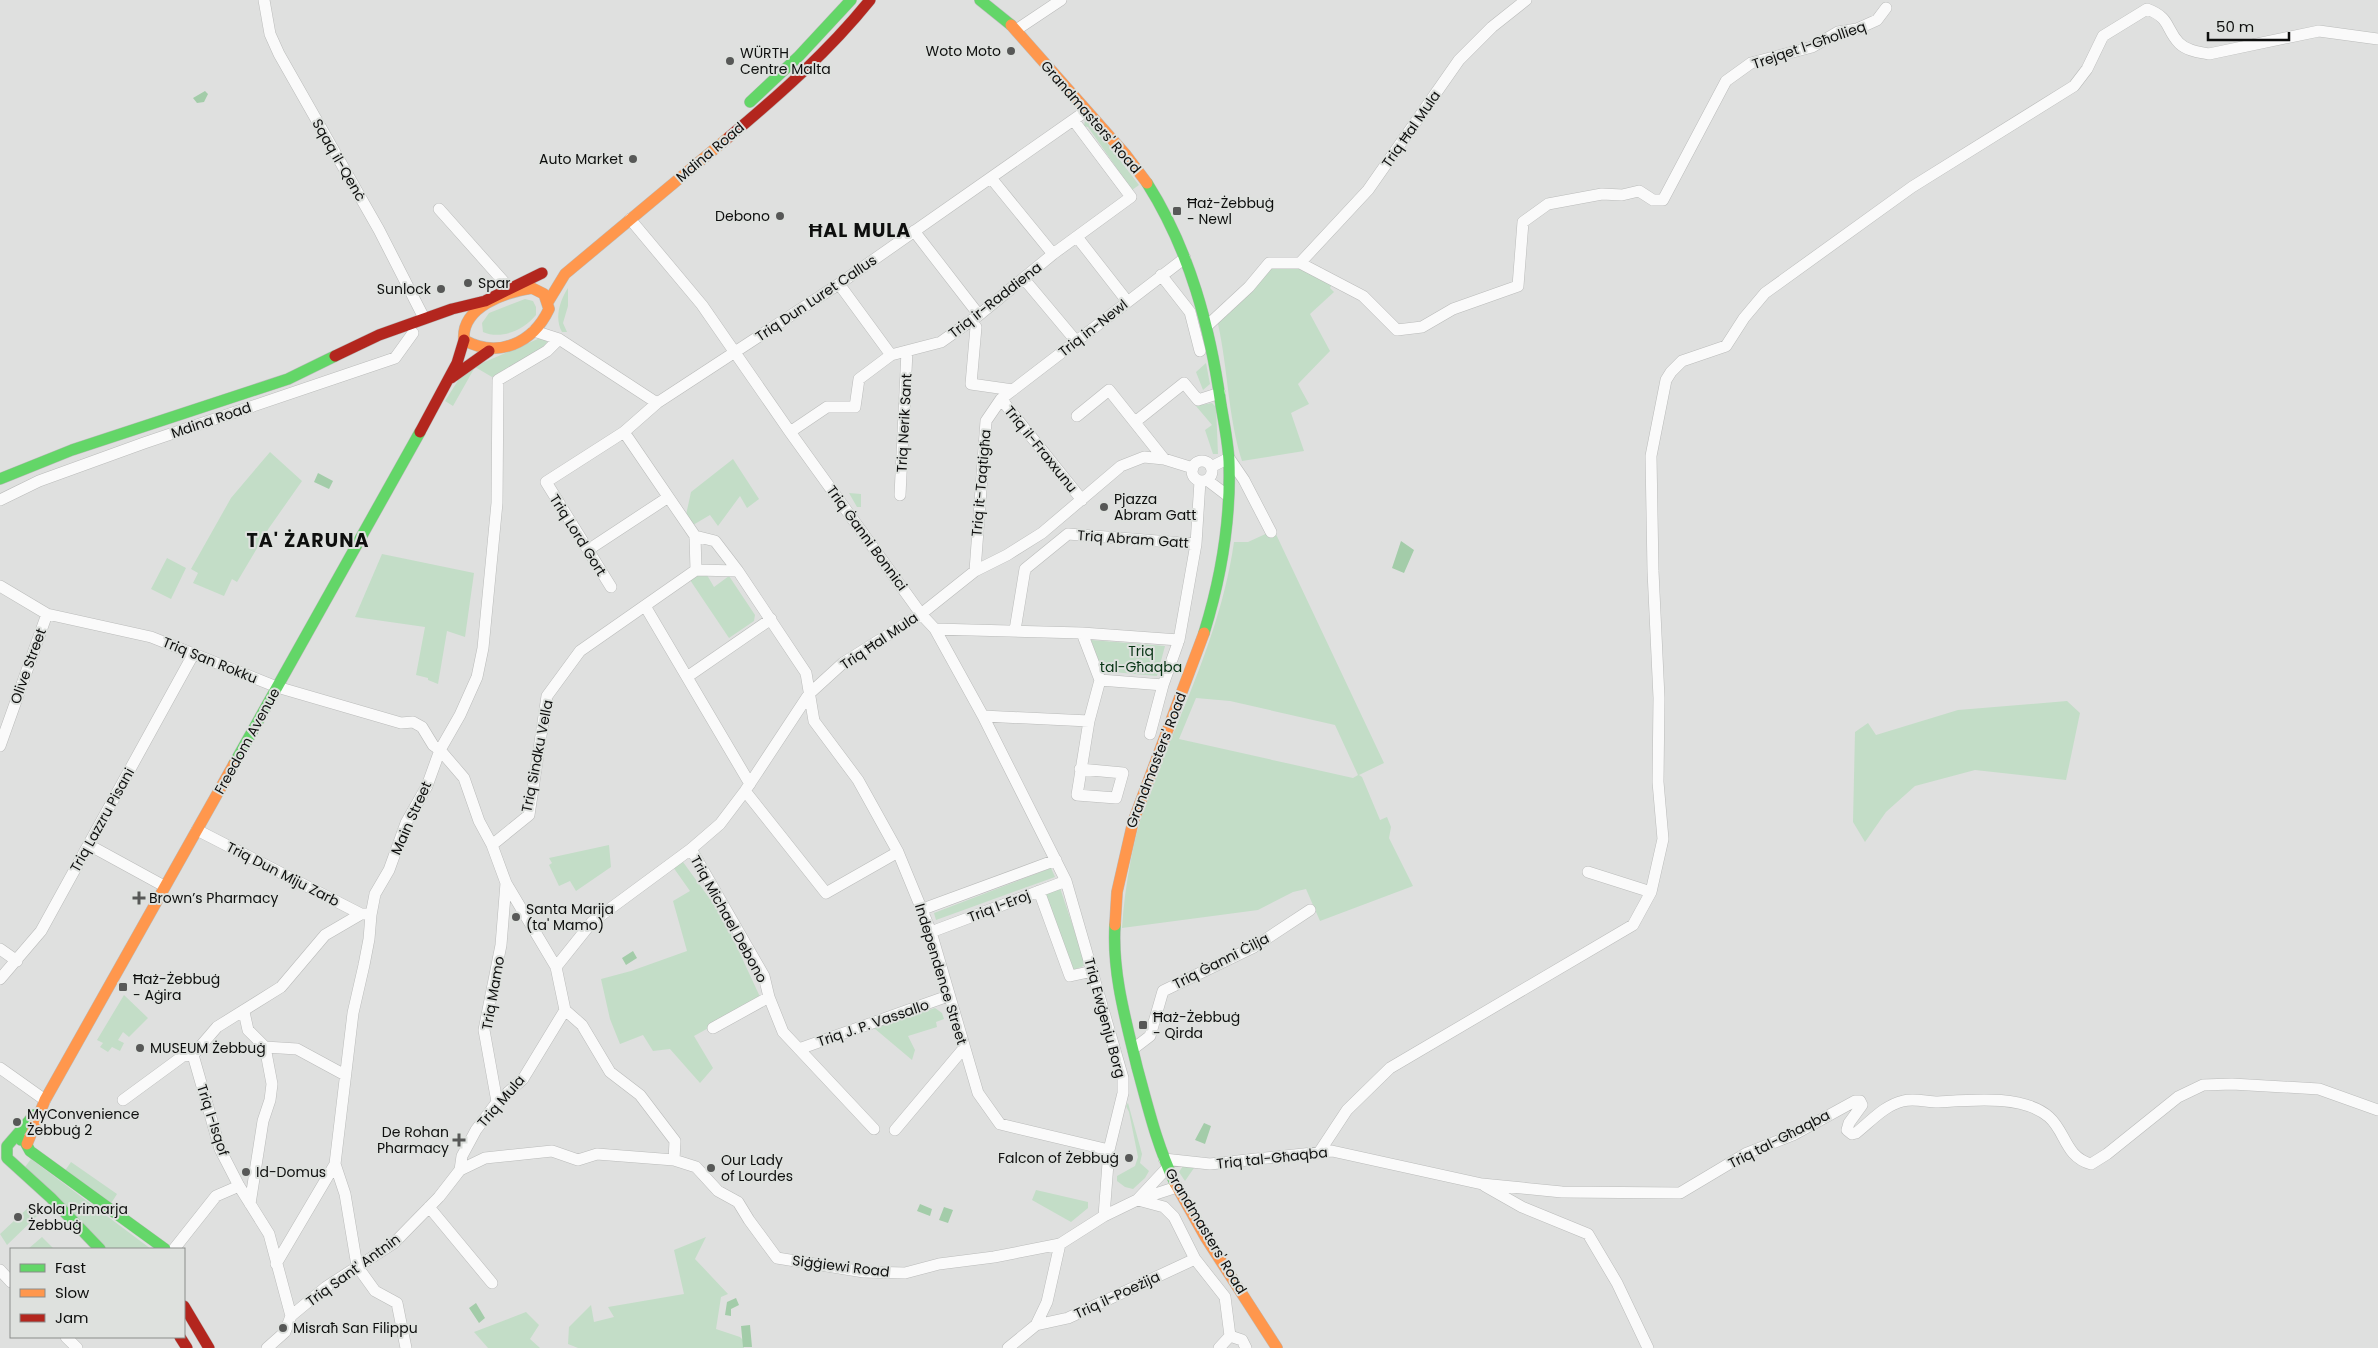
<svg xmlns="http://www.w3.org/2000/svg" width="2378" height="1348" viewBox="0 0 2378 1348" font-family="Poppins,sans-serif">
  <rect width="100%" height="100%" fill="#dfe0df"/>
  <!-- green -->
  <path fill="#c3ddc7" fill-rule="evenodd" d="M 1085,120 L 1090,121 L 1139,185 L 1132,190 L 1088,127 L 1084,126 Z
    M 1274,266 L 1300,268 L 1333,282 L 1330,288 L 1334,292 L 1310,314 L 1330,351 L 1298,384 L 1309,404 L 1291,413 L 1304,451 L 1242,461 C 1228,417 1228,369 1218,324 C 1232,303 1251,278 1274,266 Z
    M 568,288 L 568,306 L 563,323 L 567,332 L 562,332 C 554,318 560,300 568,288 Z
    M 525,299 L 533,301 L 536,307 L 536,315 C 524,330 501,340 483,332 L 482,323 L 489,313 Z
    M 540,338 L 546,339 L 547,342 L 544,347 L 492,377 L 475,367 L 453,406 L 445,401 L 464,371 Z
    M 1206,363 L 1210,384 L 1203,390 L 1196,372 Z
    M 1212,403 L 1216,407 L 1218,454 L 1213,454 L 1205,430 L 1212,425 L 1196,406 Z
    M 270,452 L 302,481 L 269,528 L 237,582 L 232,579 L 224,596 L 193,583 L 198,573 L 191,569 L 231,498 Z
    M 733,459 L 759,499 L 747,508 L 740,496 L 718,526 L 710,515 L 693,525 L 686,515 L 691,492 Z
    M 849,493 L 861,494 L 861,507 L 857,507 Z
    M 1274,530 L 1384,763 L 1359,775 L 1362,777 L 1380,820 L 1387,817 L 1391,827 L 1389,838 L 1413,886 L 1320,921 L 1306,889 L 1293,892 L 1258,910 L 1122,928 C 1125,882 1134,837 1148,794 C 1156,771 1167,749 1176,727 C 1201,667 1225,606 1234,542 L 1248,542 ZM 1196,698 L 1230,701 L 1335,725 L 1358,775 L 1353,778 L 1179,739 Z
    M 382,554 L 474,573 L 465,637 L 447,631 L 438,684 L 428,680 L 428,678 L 416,675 L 425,627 L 355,617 Z
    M 167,558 L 186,568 L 171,599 L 151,589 Z
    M 699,574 L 707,575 L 714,587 L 729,576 L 755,615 L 754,621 L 729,638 L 690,580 Z
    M 1091,640 L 1165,646 L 1157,676 L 1102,671 Z
    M 2067,701 L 2080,713 L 2066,780 L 1975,770 L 1915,786 L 1886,812 L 1865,842 L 1853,822 L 1855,732 L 1868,723 L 1876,735 L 1958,710 Z
    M 609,845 L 611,867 L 576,891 L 570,881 L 559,886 L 549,865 L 552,863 L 549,858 Z
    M 683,862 L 723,917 L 761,999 L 694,1036 L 713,1068 L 700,1083 L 670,1049 L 653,1051 L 643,1035 L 620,1044 L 610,1019 L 601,979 L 631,971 L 687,951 L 673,901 L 690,891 L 673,867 Z
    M 1051,868 L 1055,877 L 936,920 L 934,913 Z
    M 1060,888 L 1086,965 L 1071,971 L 1045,893 Z
    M 124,995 L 148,1018 L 129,1037 L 123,1032 L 118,1040 L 124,1043 L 120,1051 L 112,1047 L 108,1052 L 100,1047 L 103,1043 L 97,1040 Z
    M 935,1008 L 942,1013 L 944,1019 L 936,1022 L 937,1027 L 908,1036 L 915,1050 L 912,1060 L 874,1028 Z
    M 1128,1103 L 1142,1154 L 1140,1163 L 1149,1171 L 1145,1178 L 1133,1189 L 1125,1187 L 1117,1181 L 1117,1176 L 1135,1166 L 1138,1157 L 1129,1112 L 1126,1106 Z
    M 31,1159 L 151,1249 L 104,1249 L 25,1167 Z
    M 71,1162 L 117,1194 L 110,1205 L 64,1172 Z
    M 1183,1166 L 1194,1168 L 1185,1181 L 1179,1172 Z
    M 1036,1190 L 1088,1202 L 1088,1208 L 1071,1222 L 1032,1200 Z
    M 31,1205 L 39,1214 L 7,1245 L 0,1234 Z
    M 42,1237 L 54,1249 L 28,1249 Z
    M 706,1237 L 695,1259 L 728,1294 L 721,1297 L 716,1329 L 740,1337 L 744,1341 L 744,1348 L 578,1348 L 568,1344 L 569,1327 L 591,1305 L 594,1322 L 614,1317 L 608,1307 L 684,1294 L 674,1250 Z
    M 526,1312 L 539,1325 L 530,1339 L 540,1348 L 488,1348 L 474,1332 Z"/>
  <!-- water -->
  <path fill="#a3cca9" d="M 205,91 L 208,94 L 204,102 L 197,103 L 193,98 Z
    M 318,473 L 333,481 L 329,489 L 314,482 Z
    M 1401,541 L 1414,550 L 1404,573 L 1392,568 Z
    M 633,951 L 637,958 L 626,965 L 622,958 Z
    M 1204,1123 L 1211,1126 L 1205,1144 L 1195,1140 Z
    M 920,1204 L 932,1209 L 930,1216 L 917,1211 Z
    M 944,1207 L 953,1210 L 948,1223 L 939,1220 Z
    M 736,1298 L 739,1305 L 731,1309 L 731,1316 L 725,1315 L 727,1302 Z
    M 476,1303 L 485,1318 L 479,1323 L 469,1308 Z
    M 750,1325 L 752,1347 L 743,1347 L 741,1326 Z"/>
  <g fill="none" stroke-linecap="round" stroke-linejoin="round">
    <!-- street casing -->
    <g stroke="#babbba" stroke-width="12">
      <path id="street" d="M 264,0 L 270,34 L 279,54 L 379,230 L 424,318
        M 1016,30 L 1061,0
        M 991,178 L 1053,254
        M 439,209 L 504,282 L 508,289
        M 630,219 L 702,305 L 790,432 L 921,614 L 935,629 L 983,716 L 1066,881 L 1123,1078 L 1123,1093 L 1109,1150 L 1104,1216
        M 914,231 L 979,315
        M 1077,237 L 1127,301
        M 1300,263 L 1368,190 L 1459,60 L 1492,27 L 1526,0
        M 1161,275 L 1190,312 L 1200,351
        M 1024,279 L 1076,341
        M 839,284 L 891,355
        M 1208,325 L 1249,287 L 1269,263 L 1300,263 L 1363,296 L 1397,330 L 1422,327 L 1453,309 L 1518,286 L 1523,222 L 1548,204 L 1602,194 L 1622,195 L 1639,191 L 1653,200 L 1663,200 L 1726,81 L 1751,63 L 1812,47 L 1838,32 L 1857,29 L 1877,20 L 1886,8
        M 976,327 L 971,384 L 1013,390
        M 534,331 L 559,339 L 657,403
        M 1001,399 L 1082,500
        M 1077,416 L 1109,390 L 1164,459
        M 1135,422 L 1184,383 L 1198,400 L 1220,393
        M 624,432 L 695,536 L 696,570 L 738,571 L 806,673 L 814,721 L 858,780 L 898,852 L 931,932 L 978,1093 L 1000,1124 L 1109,1150
        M 790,432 L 827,407 L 855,407 L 859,379 L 891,355 L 941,342 L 979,315 L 1053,254 L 1131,197 L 1074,121
        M1192 471a10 10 0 1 1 20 0a10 10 0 1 1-20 0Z
        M 1211,467 L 1229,458 L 1244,480 L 1271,532
        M 1207,480 L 1228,496
        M 900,495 L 907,351
        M 0,500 L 39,481 L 144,443 L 395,358 L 413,333
        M 695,536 L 715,541 L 738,571
        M 588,550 L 667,498
        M 975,571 L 986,421 L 1001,399 L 1185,258
        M 0,586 L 47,614 L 151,637 L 277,687 L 401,723 L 413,722 L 422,727 L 433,745 L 440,750 L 464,778 L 479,821 L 492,845 L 506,883 L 556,967 L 565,1010 L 582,1025 L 610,1072 L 640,1095 L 675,1141 L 674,1160
        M 611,587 L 546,482 L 624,432 L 657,403 L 839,284 L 1086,111
        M 645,606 L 750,784
        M 935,629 L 1082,633 L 1179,640
        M 1015,630 L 1025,569 L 1068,534 L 1196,544
        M 687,677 L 771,619
        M 1100,680 L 1163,685
        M 983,716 L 1089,721
        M 1150,734 L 1163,685 L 1179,640 L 1196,544 L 1200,481
        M 0,746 L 47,614
        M 1080,769 L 1123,773 L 1116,798 L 1077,795 L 1089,721 L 1100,680 L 1082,633
        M 745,791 L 826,893 L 898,852
        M 197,830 L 361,914 L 366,914
        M 89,845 L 164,886
        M 492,845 L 529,815 L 547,696 L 580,651 L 696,570
        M 691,849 L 764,976 L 769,997 L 783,1032 L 874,1129
        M 1588,872 L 1651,892
        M 1039,891 L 1070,976 L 1093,971
        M 923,909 L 1056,860
        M 931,932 L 1066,881
        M 0,949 L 17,961
        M 556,967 L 592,922 L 691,849 L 720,824 L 745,791 L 809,694 L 843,663 L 921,614 L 975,571 L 1007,555 L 1042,533 L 1121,466 L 1144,457 L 1164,459 L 1193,468
        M 0,979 L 41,931 L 194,653
        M 244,1012 L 248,1030 L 265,1047 L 272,1084 L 270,1100 L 263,1121 L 250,1204
        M 713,1028 L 769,997
        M 265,1047 L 297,1049 L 345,1075
        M 799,1049 L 948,996
        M 1133,1049 L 1150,1036 L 1163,991 L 1254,947 L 1310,910
        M 193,1055 L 220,1149 L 239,1186 L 269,1234 L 291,1316
        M 0,1068 L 45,1100
        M 123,1100 L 183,1056 L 193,1055 L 217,1027 L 281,987 L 325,935 L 361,914
        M 497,1102 L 484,1030 L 501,945 L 506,883
        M 895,1130 L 964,1048
        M 1320,1151 L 1347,1110 L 1390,1068 L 1633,925 L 1651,892 L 1663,839 L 1658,782 L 1659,698 L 1653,571 L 1651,456 L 1666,380 L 1671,372 L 1682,361 L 1726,346 L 1744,318 L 1765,293 L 1912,187 L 2074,86 L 2087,69 L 2103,36 L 2147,9 C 2171,18 2165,28 2179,43 C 2187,51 2199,52 2209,54 L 2319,31 L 2378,39
        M 1164,1159 L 1210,1164 L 1332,1151 L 1482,1184 L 1562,1192 L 1680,1193 L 1747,1153 L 1793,1135 L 1855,1101 L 1860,1101 L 1862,1105 L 1849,1123 L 1847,1130 L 1852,1134 L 1856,1133 C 1871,1121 1885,1105 1903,1101 C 1914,1098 1927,1102 1938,1102 C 1970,1100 2023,1094 2049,1117 C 2066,1132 2065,1157 2091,1164 L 2107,1154 L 2178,1097 L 2203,1085 L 2232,1084 L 2319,1089 L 2378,1110
        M 335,1164 L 345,1194 L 357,1266 L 375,1291 L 397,1303 L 406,1348
        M 460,1170 L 462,1156 L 476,1130 L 497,1102 L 523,1079 L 565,1010
        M 1485,1186 L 1522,1207 L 1588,1234 L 1617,1283 L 1648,1348
        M 1138,1199 L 1167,1168
        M 1138,1200 L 1164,1207 L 1174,1217 L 1195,1259 L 1225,1297 L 1230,1336
        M 429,1207 L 492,1283
        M 174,1249 L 216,1196 L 239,1186
        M 276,1264 L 335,1164 L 353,1013 L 364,965 L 369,939 L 371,915 L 375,894 L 389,870 L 406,823 L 427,786 L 440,750 L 460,715 L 477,677 L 483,648 L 497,503 L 498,380 L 547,351 L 559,339
        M 0,1270 L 11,1282
        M 1036,1325 L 1068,1318 L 1195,1259
        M 1230,1336 L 1242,1340 L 1246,1348
        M 66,1337 L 77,1348
        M 267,1348 L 285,1332 L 291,1316 L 326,1287 L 394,1243 L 439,1197 L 460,1170 L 485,1158 L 552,1151 L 578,1160 L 597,1154 L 674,1160 L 696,1167 L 718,1191 L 738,1202 L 749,1220 L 777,1258 L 864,1272 L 905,1273 L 939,1264 L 994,1257 L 1060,1244 L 1104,1216 L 1137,1200 L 1177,1187
        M 1008,1348 L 1036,1325 L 1047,1302 L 1060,1244
        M 1219,1348 L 1230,1336"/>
    </g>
    <!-- fast casing -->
    <g stroke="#babbba" stroke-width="12">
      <path id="fast" d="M 980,0 L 1011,25
        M 750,102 L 799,56 L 851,0
        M 1147,183 C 1190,251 1210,327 1221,405 C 1224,423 1228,442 1229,461 C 1231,519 1221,578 1204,633
        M 0,479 L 72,450 L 288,379 L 335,356
        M 234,764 L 420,432
        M 1115,925 C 1112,973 1126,1021 1137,1067 C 1148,1107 1157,1146 1175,1183
        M 34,1115 L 7,1146 L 7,1158 L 51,1198 L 100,1249
        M 21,1140 L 24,1140 L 30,1151 L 165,1249"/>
    </g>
    <!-- slow casing -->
    <g stroke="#babbba" stroke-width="12">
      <path id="slow" d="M 1011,25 L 1126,155 L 1147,183
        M 532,288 L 544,294 L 549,309 C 533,343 498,359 464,340 C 461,307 505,292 532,288 Z
        M 548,302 L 565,274 L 729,137
        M 1115,925 L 1117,892 L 1133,822 L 1204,633
        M 27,1144 L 45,1100 L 234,764
        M 1175,1183 L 1206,1238 L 1277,1348"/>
    </g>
    <!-- jam casing -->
    <g stroke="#babbba" stroke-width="12">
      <path id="jam" d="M 729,137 C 779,95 829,51 870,0
        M 335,356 L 379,335 L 452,309 L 485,301 L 542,273
        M 451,378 L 489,351
        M 420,432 L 457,363 L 464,340
        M 184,1306 L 209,1348
        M 180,1337 L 187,1348"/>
    </g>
    <!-- street -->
    <use href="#street" stroke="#fafafa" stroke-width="11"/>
    <!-- fast -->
    <use href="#fast" stroke="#63d668" stroke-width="11"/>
    <!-- slow -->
    <use href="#slow" stroke="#ff974d" stroke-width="11"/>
    <!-- jam -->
    <use href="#jam" stroke="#b3261e" stroke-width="11"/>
  </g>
  <!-- markers -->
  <g fill="#575857" stroke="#dee1de" stroke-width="2">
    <circle cx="1011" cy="51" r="5"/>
    <circle cx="730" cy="61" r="5"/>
    <circle cx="633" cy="159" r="5"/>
    <rect x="1172" y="206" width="10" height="10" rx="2.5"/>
    <circle cx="780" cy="216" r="5"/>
    <circle cx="468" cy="283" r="5"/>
    <circle cx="441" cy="289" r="5"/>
    <circle cx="1104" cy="507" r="5"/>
    <path d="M136.5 890.5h5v5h5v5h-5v5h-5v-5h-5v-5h5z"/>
    <circle cx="516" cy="917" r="5"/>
    <rect x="118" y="982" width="10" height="10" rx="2.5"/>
    <rect x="1138" y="1020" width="10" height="10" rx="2.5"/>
    <circle cx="140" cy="1048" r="5"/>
    <circle cx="17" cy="1122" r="5"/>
    <path d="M456.5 1132.5h5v5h5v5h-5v5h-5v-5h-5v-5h5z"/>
    <circle cx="1129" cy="1158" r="5"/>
    <circle cx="711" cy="1168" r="5"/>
    <circle cx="246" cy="1172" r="5"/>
    <circle cx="18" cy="1217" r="5"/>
    <circle cx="283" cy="1328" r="5"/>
  </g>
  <g text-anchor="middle" stroke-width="4" stroke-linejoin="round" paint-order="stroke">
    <!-- street labels -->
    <g font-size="14" fill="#0e0f0e" stroke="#dee1de">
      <text transform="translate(1809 45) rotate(-19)" y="5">Trejqet l-Għollieq</text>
      <text transform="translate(1091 117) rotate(49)" y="5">Grandmasters' Road</text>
      <text transform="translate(1411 129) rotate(-55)" y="5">Triq Ħal Mula</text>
      <text transform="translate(710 152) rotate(-40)" y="5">Mdina Road</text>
      <text transform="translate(339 160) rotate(60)" y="5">Sqaq il-Qenċ</text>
      <text transform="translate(816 298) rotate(-34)" y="5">Triq Dun Luret Callus</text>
      <text transform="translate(995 300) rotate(-38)" y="5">Triq ir-Raddiena</text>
      <text transform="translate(1093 328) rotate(-38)" y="5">Triq in-Newl</text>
      <text transform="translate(211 420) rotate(-19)" y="5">Mdina Road</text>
      <text transform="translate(904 423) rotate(-87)" y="5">Triq Nerik Sant</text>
      <text transform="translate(1041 449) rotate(51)" y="5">Triq il-Fraxxunu</text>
      <text transform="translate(981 483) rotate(-85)" y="5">Triq it-Taqtigħa</text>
      <text transform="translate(578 535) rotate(58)" y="5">Triq Lord Gort</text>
      <text transform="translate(867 538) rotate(54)" y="5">Triq Ġanni Bonnici</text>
      <text transform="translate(1133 539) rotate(4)" y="5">Triq Abram Gatt</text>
      <text transform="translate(879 641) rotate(-34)" y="5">Triq Ħal Mula</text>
      <text transform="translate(210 660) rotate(22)" y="5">Triq San Rokku</text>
      <text transform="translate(28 666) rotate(-70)" y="5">Olive Street</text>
      <text transform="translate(247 741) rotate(-61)" y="5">Freedom Avenue</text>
      <text transform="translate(537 756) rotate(-79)" y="5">Triq Sindku Vella</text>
      <text transform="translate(1156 760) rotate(-69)" y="5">Grandmasters' Road</text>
      <text transform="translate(411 818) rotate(-66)" y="5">Main Street</text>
      <text transform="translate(102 820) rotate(-61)" y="5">Triq Lazzru Pisani</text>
      <text transform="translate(283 874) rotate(27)" y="5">Triq Dun Miju Zarb</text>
      <text transform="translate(999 906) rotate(-21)" y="5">Triq l-Eroj</text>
      <text transform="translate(729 919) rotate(61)" y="5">Triq Michael Debono</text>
      <text transform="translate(1221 961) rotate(-27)" y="5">Triq Ġanni Ċilja</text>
      <text transform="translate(941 974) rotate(73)" y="5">Independence Street</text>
      <text transform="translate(493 993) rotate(-80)" y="5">Triq Mamo</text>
      <text transform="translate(1105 1018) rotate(75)" y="5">Triq Ewġenju Borg</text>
      <text transform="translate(873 1023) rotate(-19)" y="5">Triq J. P. Vassallo</text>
      <text transform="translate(501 1101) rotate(-49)" y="5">Triq Mula</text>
      <text transform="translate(213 1120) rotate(72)" y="5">Triq l-Isqof</text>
      <text transform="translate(1779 1139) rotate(-27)" y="5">Triq tal-Għaqba</text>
      <text transform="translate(1272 1158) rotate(-6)" y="5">Triq tal-Għaqba</text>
      <text transform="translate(1206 1231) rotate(59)" y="5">Grandmasters' Road</text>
      <text transform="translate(841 1266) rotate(7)" y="5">Siġġiewi Road</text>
      <text transform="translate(353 1270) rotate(-36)" y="5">Triq Sant' Antnin</text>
      <text transform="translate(1117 1295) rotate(-25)" y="5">Triq il-Poeżija</text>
    </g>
    <!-- poi labels -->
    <g font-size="14" fill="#0e0f0e" stroke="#dee1de" text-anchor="start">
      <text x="1001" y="56" text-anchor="end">Woto Moto</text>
      <text x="740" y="58">WÜRTH<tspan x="740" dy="16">Centre Malta</tspan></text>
      <text x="623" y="164" text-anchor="end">Auto Market</text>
      <text x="1187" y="208">Ħaż-Żebbuġ<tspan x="1187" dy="16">- Newl</tspan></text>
      <text x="770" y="221" text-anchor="end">Debono</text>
      <text x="478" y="288">Spar</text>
      <text x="431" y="294" text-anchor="end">Sunlock</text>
      <text x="1114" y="504">Pjazza<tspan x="1114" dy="16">Abram Gatt</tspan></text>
      <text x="149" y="903">Brown’s Pharmacy</text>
      <text x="526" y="914">Santa Marija<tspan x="526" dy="16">(ta' Mamo)</tspan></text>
      <text x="133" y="984">Ħaż-Żebbuġ<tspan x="133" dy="16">- Aġira</tspan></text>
      <text x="1153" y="1022">Ħaż-Żebbuġ<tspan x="1153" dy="16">- Qirda</tspan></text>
      <text x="150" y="1053">MUSEUM Żebbuġ</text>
      <text x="27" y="1119">MyConvenience<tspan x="27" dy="16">Żebbuġ 2</tspan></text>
      <text x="449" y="1137" text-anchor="end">De Rohan<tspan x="449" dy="16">Pharmacy</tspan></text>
      <text x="1119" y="1163" text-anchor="end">Falcon of Żebbuġ</text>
      <text x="721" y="1165">Our Lady<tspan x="721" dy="16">of Lourdes</tspan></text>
      <text x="256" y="1177">Id-Domus</text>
      <text x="28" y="1214">Skola Primarja<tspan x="28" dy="16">Żebbuġ</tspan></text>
      <text x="293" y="1333">Misraħ San Filippu</text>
    </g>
    <!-- park labels -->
    <g font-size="14" fill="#063313" stroke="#dee1de">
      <text x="1141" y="656">Triq<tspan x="1141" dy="16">tal-Għaqba</tspan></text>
    </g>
    <!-- district labels -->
    <g font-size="19" font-weight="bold" letter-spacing="1" fill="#0e0f0e" stroke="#dee1de">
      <text x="860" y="237">ĦAL MULA</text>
      <text x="308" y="547">TA' ŻARUNA</text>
    </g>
  </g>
  <!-- legend -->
  <rect x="10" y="1248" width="175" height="90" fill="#dee1de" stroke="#8b8d8b"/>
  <rect x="20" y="1264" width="25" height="8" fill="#63d668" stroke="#8b8d8b"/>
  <text x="55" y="1273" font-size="15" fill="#0e0f0e">Fast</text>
  <rect x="20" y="1289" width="25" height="8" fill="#ff974d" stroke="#8b8d8b"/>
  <text x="55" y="1298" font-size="15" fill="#0e0f0e">Slow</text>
  <rect x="20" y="1314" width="25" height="8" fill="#b3261e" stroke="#8b8d8b"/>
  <text x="55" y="1323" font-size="15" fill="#0e0f0e">Jam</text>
  <!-- scale -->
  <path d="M2208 32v8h81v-8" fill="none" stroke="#0e0f0e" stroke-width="2.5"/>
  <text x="2216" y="32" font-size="15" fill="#0e0f0e" stroke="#dee1de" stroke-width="4" paint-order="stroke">50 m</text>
</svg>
